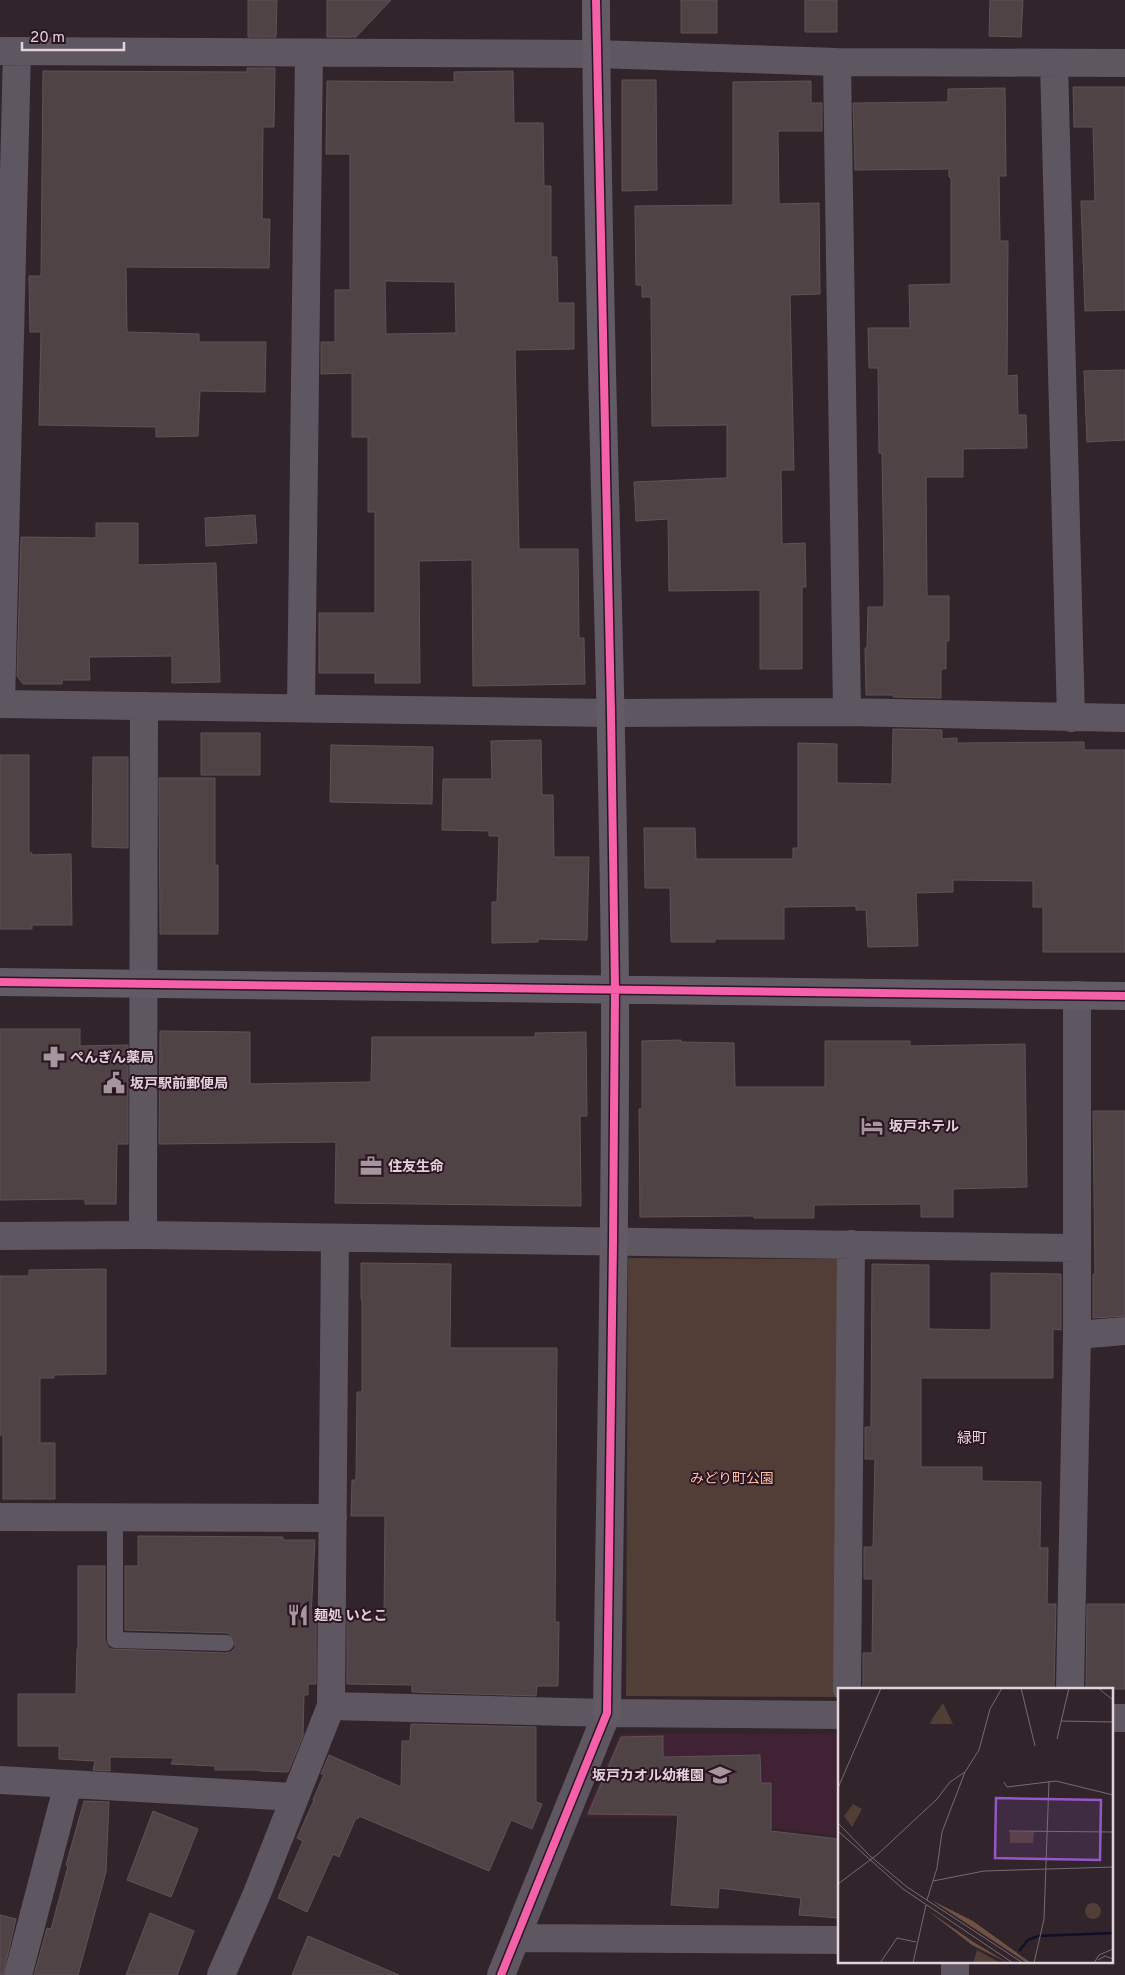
<svg xmlns="http://www.w3.org/2000/svg" width="1125" height="1975" viewBox="0 0 1125 1975" font-family="Overpass,'Noto Sans JP',sans-serif">
  <rect width="100%" height="100%" fill="#31242b"/>
  <!-- built -->
  <path fill="#3f2334" d="M 619,1734 L 839,1734 L 839,1836 L 671,1817 L 583,1817 Z"/>
  <!-- green -->
  <path fill="#503e37" d="M 628,1258 L 838,1259 L 836,1697 L 626,1696 Z"/>
  <!-- building -->
  <path fill="#4f4346" stroke="#605356" fill-rule="evenodd" d="M 248,0 L 277,0 L 276,37 L 248,37 Z
    M 327,0 L 391,0 L 356,37 L 327,37 Z
    M 681,0 L 717,0 L 717,33 L 681,33 Z
    M 805,0 L 837,0 L 837,32 L 805,32 Z
    M 990,0 L 1023,0 L 1021,37 L 989,36 Z
    M 247,68 L 275,68 L 274,127 L 263,127 L 262,219 L 270,219 L 269,268 L 126,267 L 127,332 L 199,334 L 199,342 L 266,342 L 265,392 L 200,391 L 198,436 L 156,437 L 156,427 L 39,425 L 41,332 L 30,332 L 29,276 L 41,276 L 43,71 L 247,72 Z
    M 513,71 L 514,123 L 543,123 L 544,186 L 551,186 L 551,257 L 557,257 L 558,303 L 574,303 L 574,349 L 515,350 L 519,549 L 578,549 L 579,638 L 584,638 L 585,684 L 473,686 L 472,560 L 419,561 L 420,683 L 375,683 L 375,673 L 319,673 L 319,613 L 375,613 L 375,512 L 368,512 L 368,437 L 352,437 L 352,373 L 321,374 L 321,342 L 335,342 L 335,290 L 350,290 L 350,154 L 326,154 L 327,81 L 454,82 L 454,72 ZM 385,281 L 455,282 L 456,333 L 386,334 Z
    M 622,80 L 656,80 L 657,190 L 622,191 Z
    M 811,81 L 811,103 L 822,103 L 822,131 L 778,131 L 779,204 L 819,203 L 820,294 L 790,295 L 794,470 L 781,470 L 782,544 L 805,543 L 806,587 L 802,587 L 802,669 L 760,669 L 760,590 L 669,591 L 668,519 L 636,521 L 634,482 L 727,478 L 727,425 L 652,426 L 651,297 L 642,297 L 642,285 L 636,285 L 635,206 L 733,205 L 733,82 Z
    M 1073,87 L 1125,87 L 1125,310 L 1085,311 L 1081,201 L 1095,201 L 1093,127 L 1074,127 Z
    M 1005,88 L 1006,176 L 999,176 L 1000,241 L 1008,241 L 1007,376 L 1017,375 L 1018,415 L 1026,415 L 1027,448 L 963,449 L 963,477 L 926,477 L 927,596 L 949,596 L 949,641 L 946,641 L 946,669 L 941,669 L 941,698 L 893,697 L 893,695 L 866,695 L 865,648 L 867,648 L 868,607 L 884,607 L 884,574 L 882,453 L 879,453 L 878,368 L 869,368 L 868,328 L 910,328 L 909,285 L 951,284 L 951,177 L 949,177 L 949,169 L 855,170 L 853,103 L 948,102 L 948,89 Z
    M 1125,370 L 1125,440 L 1087,442 L 1084,371 Z
    M 255,515 L 257,543 L 206,546 L 205,518 Z
    M 96,523 L 138,523 L 138,565 L 216,563 L 220,682 L 172,683 L 172,656 L 89,657 L 90,680 L 62,680 L 62,684 L 23,684 L 17,676 L 21,537 L 96,538 Z
    M 893,729 L 942,730 L 942,739 L 957,738 L 957,743 L 1084,742 L 1084,750 L 1125,750 L 1125,952 L 1043,952 L 1043,907 L 1033,907 L 1033,881 L 953,880 L 953,892 L 916,893 L 918,946 L 868,947 L 866,910 L 856,910 L 856,906 L 784,907 L 784,939 L 715,939 L 715,942 L 671,942 L 670,888 L 645,888 L 644,828 L 695,828 L 696,859 L 793,859 L 793,848 L 798,848 L 798,743 L 837,744 L 837,783 L 892,784 Z
    M 201,733 L 260,733 L 260,775 L 201,775 Z
    M 541,740 L 542,795 L 553,795 L 554,857 L 589,857 L 587,940 L 538,939 L 538,942 L 492,943 L 492,902 L 497,902 L 499,836 L 489,836 L 489,831 L 442,830 L 443,779 L 492,779 L 491,741 Z
    M 331,745 L 433,747 L 432,804 L 330,802 Z
    M 0,755 L 29,755 L 29,853 L 32,853 L 32,855 L 71,854 L 72,925 L 32,925 L 32,929 L 0,929 Z
    M 93,757 L 128,757 L 128,848 L 92,847 Z
    M 159,778 L 215,778 L 215,865 L 218,865 L 218,934 L 160,934 Z
    M 0,1029 L 80,1029 L 80,1046 L 128,1045 L 128,1144 L 117,1144 L 116,1204 L 85,1204 L 85,1199 L 0,1200 Z
    M 160,1031 L 250,1032 L 250,1084 L 371,1082 L 372,1037 L 535,1037 L 535,1033 L 586,1032 L 587,1116 L 580,1116 L 581,1206 L 335,1203 L 336,1142 L 159,1144 Z
    M 681,1040 L 681,1042 L 734,1043 L 735,1087 L 825,1087 L 825,1041 L 910,1041 L 910,1046 L 1025,1044 L 1027,1187 L 953,1189 L 953,1217 L 921,1217 L 921,1204 L 814,1205 L 814,1218 L 754,1218 L 754,1216 L 640,1217 L 639,1109 L 642,1109 L 642,1041 Z
    M 1093,1111 L 1125,1111 L 1125,1316 L 1093,1318 L 1093,1274 L 1095,1274 Z
    M 361,1263 L 451,1264 L 450,1348 L 557,1348 L 555,1622 L 559,1622 L 558,1686 L 537,1686 L 536,1696 L 412,1692 L 412,1685 L 347,1684 L 347,1617 L 384,1618 L 385,1516 L 351,1516 L 352,1480 L 356,1480 L 357,1392 L 362,1392 L 362,1299 L 361,1299 Z
    M 872,1264 L 929,1265 L 929,1329 L 991,1330 L 991,1273 L 1061,1274 L 1061,1330 L 1053,1329 L 1053,1378 L 921,1378 L 921,1467 L 982,1467 L 982,1481 L 1041,1482 L 1040,1548 L 1048,1548 L 1047,1604 L 1056,1604 L 1054,1689 L 863,1689 L 863,1653 L 872,1653 L 873,1579 L 864,1579 L 864,1547 L 873,1547 L 875,1459 L 865,1459 L 865,1427 L 871,1427 Z
    M 106,1269 L 106,1374 L 54,1375 L 54,1378 L 40,1378 L 40,1443 L 55,1443 L 55,1499 L 3,1499 L 3,1435 L 0,1435 L 0,1276 L 29,1276 L 29,1270 Z
    M 138,1536 L 283,1537 L 283,1540 L 315,1540 L 311,1616 L 316,1616 L 316,1684 L 308,1684 L 308,1695 L 304,1695 L 303,1736 L 288,1772 L 260,1771 L 260,1770 L 215,1770 L 215,1766 L 171,1764 L 174,1758 L 110,1757 L 110,1771 L 93,1770 L 95,1761 L 59,1759 L 59,1746 L 18,1746 L 18,1694 L 76,1694 L 77,1649 L 78,1649 L 78,1566 L 105,1566 L 105,1640 L 107,1645 L 110,1649 L 226,1653 L 231,1652 L 235,1648 L 235,1639 L 227,1633 L 125,1630 L 125,1566 L 138,1566 Z
    M 1087,1604 L 1125,1604 L 1125,1689 L 1086,1689 Z
    M 411,1724 L 536,1727 L 536,1802 L 542,1804 L 532,1829 L 511,1820 L 489,1871 L 359,1816 L 358,1819 L 356,1818 L 339,1857 L 333,1854 L 307,1912 L 278,1898 L 303,1841 L 297,1838 L 314,1800 L 313,1800 L 324,1774 L 321,1774 L 329,1755 L 401,1787 L 402,1741 L 410,1741 Z
    M 663,1736 L 663,1757 L 760,1755 L 761,1783 L 771,1783 L 771,1831 L 839,1839 L 839,1918 L 799,1915 L 801,1898 L 719,1888 L 718,1908 L 671,1905 L 678,1815 L 588,1814 L 621,1737 Z
    M 84,1801 L 109,1802 L 106,1872 L 78,1975 L 34,1975 L 47,1928 L 51,1929 L 68,1866 L 66,1865 Z
    M 153,1811 L 198,1829 L 171,1897 L 127,1880 Z
    M 150,1913 L 194,1931 L 177,1975 L 126,1975 Z
    M 0,1915 L 16,1919 L 3,1975 L 0,1975 Z
    M 308,1936 L 399,1975 L 292,1975 Z"/>
  <g fill="none" stroke-linecap="round" stroke-linejoin="round">
    <!-- lane -->
    <path stroke="#5e5660" stroke-width="16" d="M 115,1517 L 115,1640 L 226,1643"/>
    <!-- street -->
    <path stroke="#5e5660" stroke-width="28" d="M 0,51 L 596,54 L 837,62 L 1125,63
      M 837,62 L 847,712
      M 1054,63 L 1071,718
      M 0,704 L 611,713 L 847,712 L 1125,718
      M 1,704 L 17,51
      M 301,708 L 309,53
      M 143,1235 L 144,706
      M 0,1236 L 143,1235 L 1076,1248
      M 1077,1335 L 1125,1331
      M 0,1517 L 333,1518
      M 847,1689 L 851,1244
      M 1070,1689 L 1077,1335 L 1077,995
      M 331,1706 L 607,1713 L 839,1715
      M 1111,1718 L 1125,1718
      M 0,1780 L 294,1797
      M 517,1938 L 839,1940
      M 955,1961 L 955,1975
      M 18,1975 L 68,1784
      M 221,1975 L 256,1896 L 331,1706 L 335,1239
      M 501,1975 L 607,1713"/>
    <!-- secondary -->
    <path stroke="#625a65" stroke-width="28" d="M 596,0 C 597,330 613,660 615,990 C 616,1231 610,1472 607,1713
      M 0,982 L 1125,996"/>
    <!-- cycleway casing -->
    <g stroke="#2c1523" stroke-width="11">
      <path id="cycleway" d="M 0,982 L 1125,996
        M 501,1975 L 607,1713 L 613,1241 L 615,990 L 611,713 L 596,0"/>
    </g>
    <!-- cycleway -->
    <use href="#cycleway" stroke="#f560ab" stroke-width="8"/>
  </g>
  <!-- icons -->
  <defs>
    <g id="pharmacy-bare" transform="scale(1.725)"><path d="M-2-6h4v4h4v4h-4v4h-4v-4h-4v-4h4Z" fill="#a5959d" stroke="#2c1523" stroke-width="2.5" paint-order="stroke"/></g>
    <g id="civic-bare" transform="scale(1.725)"><path d="M-.6-6.5H3V-4.5H.6V-3L4-1V1h2V6H-6V1h2V-1L-.6-3ZM-1.2 2.5V6h2.4V2.5Z" fill="#a5959d" stroke="#2c1523" stroke-width="2.5" paint-order="stroke"/></g>
    <g id="hotel-bare" transform="scale(1.725)"><path d="M-6-4.5h1.5V1H6V5H4.5V3h-9V5H-6ZM-4 0a1.8 1.8 0 1 1 3.6 0ZM.5 0V-2.5h3Q6-2.5 6 0Z" fill="#a5959d" stroke="#2c1523" stroke-width="2.5" paint-order="stroke"/></g>
    <g id="office-bare" transform="scale(1.725)"><path d="M-6-3h4V-5.5h4V-3h4V5H-6ZM-1-4.5V-3h2v-1.5ZM-6 0V1H6V0Z" fill="#a5959d" stroke="#2c1523" stroke-width="2.5" paint-order="stroke"/></g>
    <g id="restaurant-bare" transform="scale(1.725)"><path d="M-5-6h1v4h1v-4h1v4h1v-4h1v5L-1.5 .5V6h-2V.5L-5-1ZM5-6V6H3V1.5H1.5Q1.5-4 5-6Z" fill="#a5959d" stroke="#2c1523" stroke-width="2.5" paint-order="stroke"/></g>
    <g id="school-bare" transform="scale(1.725)"><path d="M0-5L7-2L0 1L-7-2ZM-4 1L0 2.5L4 1V4Q0 6-4 4Z" fill="#a5959d" stroke="#2c1523" stroke-width="2.5" paint-order="stroke"/></g>
  </defs>
  <g fill-rule="evenodd">
    <use href="#pharmacy-bare" x="54" y="1057"/>
    <use href="#civic-bare" x="114" y="1083"/>
    <use href="#hotel-bare" x="872" y="1126"/>
    <use href="#office-bare" x="371" y="1166"/>
    <use href="#restaurant-bare" x="298" y="1615"/>
    <use href="#school-bare" x="720" y="1775"/>
  </g>
  <g text-anchor="middle" stroke-width="4" stroke-linejoin="round" paint-order="stroke">
    <!-- poi labels -->
    <g font-size="14" font-weight="bold" fill="#e3d2db" stroke="#2c1523" text-anchor="start">
      <text x="70" y="1062">ぺんぎん薬局</text>
      <text x="130" y="1088">坂戸駅前郵便局</text>
      <text x="889" y="1131">坂戸ホテル</text>
      <text x="388" y="1171">住友生命</text>
      <text x="314" y="1620">麺処 いとこ</text>
      <text x="704" y="1780" text-anchor="end">坂戸カオル幼稚園</text>
    </g>
    <!-- park labels -->
    <g font-size="14" fill="#fcc0a2" stroke="#2c1523">
      <text x="732" y="1483">みどり町公園</text>
    </g>
    <!-- neighbourhood labels -->
    <g font-size="15" fill="#e3d2db" stroke="#2c1523">
      <text x="972" y="1443">緑町</text>
    </g>
  </g>
  <!-- overview -->
  <g transform="translate(838 1688)">
    <rect width="275" height="275" fill="#31242b"/>
    <path d="M 105,15 L 115,36 L 92,36 L 94,31 ZM 15,116 L 24,121 L 14,139 L 6,128 ZM 172,144 L 196,144 L 195,155 L 172,155 ZM247 223a8 8 0 1 1 16 0a8 8 0 1 1-16 0ZM 139,262 L 159,273 L 162,275 L 135,275 Z" fill="#503e37"/>
    <path d="M 93,212 L 135,233 L 193,275 L 189,275 ZM 89,222 L 137,255 L 170,275 L 134,257 Z" fill="#6f5245"/>
    <path fill="none" stroke="#100f26" stroke-width="2.5" d="M 181,263 L 190,252 L 200,248 L 275,245"/>
    <path fill="none" stroke="#786a71" stroke-width="1" d="M 183,0 L 197,58M 260,0 L 275,12M 223,33 L 275,34M 219,51 L 231,0M 166,94 L 169,99 L 218,93 L 275,107M 0,100 L 43,0M 0,135 L 32,168 L 69,199 L 185,275M 0,143 L 65,201 L 175,275M 171,143 L 275,144M 95,193 L 146,183 L 275,179M 0,196 L 40,166 L 99,111 L 112,94 L 127,84 L 141,62 L 152,21 L 164,0M 89,212 L 99,180 L 104,144 L 127,84M 260,272 L 267,268 L 275,271M 42,275 L 59,250 L 78,254M 75,275 L 88,217M 196,275 L 206,231 L 211,93M 256,275 L 261,267 L 275,261"/>
    <path fill="#9556c6" fill-opacity="0.15" stroke="#9556c6" stroke-width="2.5" d="M 158,110 L 263,112 L 262,172 L 157,170 Z"/>
    <rect width="275" height="275" fill="none" stroke="#e3d2db" stroke-width="2.5"/>
  </g>
  <!-- scale -->
  <path d="M22 42v8h102v-8" fill="none" stroke="#e3d2db" stroke-width="2.5"/>
  <text x="30" y="42" font-size="15" fill="#e3d2db" stroke="#2c1523" stroke-width="4" paint-order="stroke">20 m</text>
</svg>
